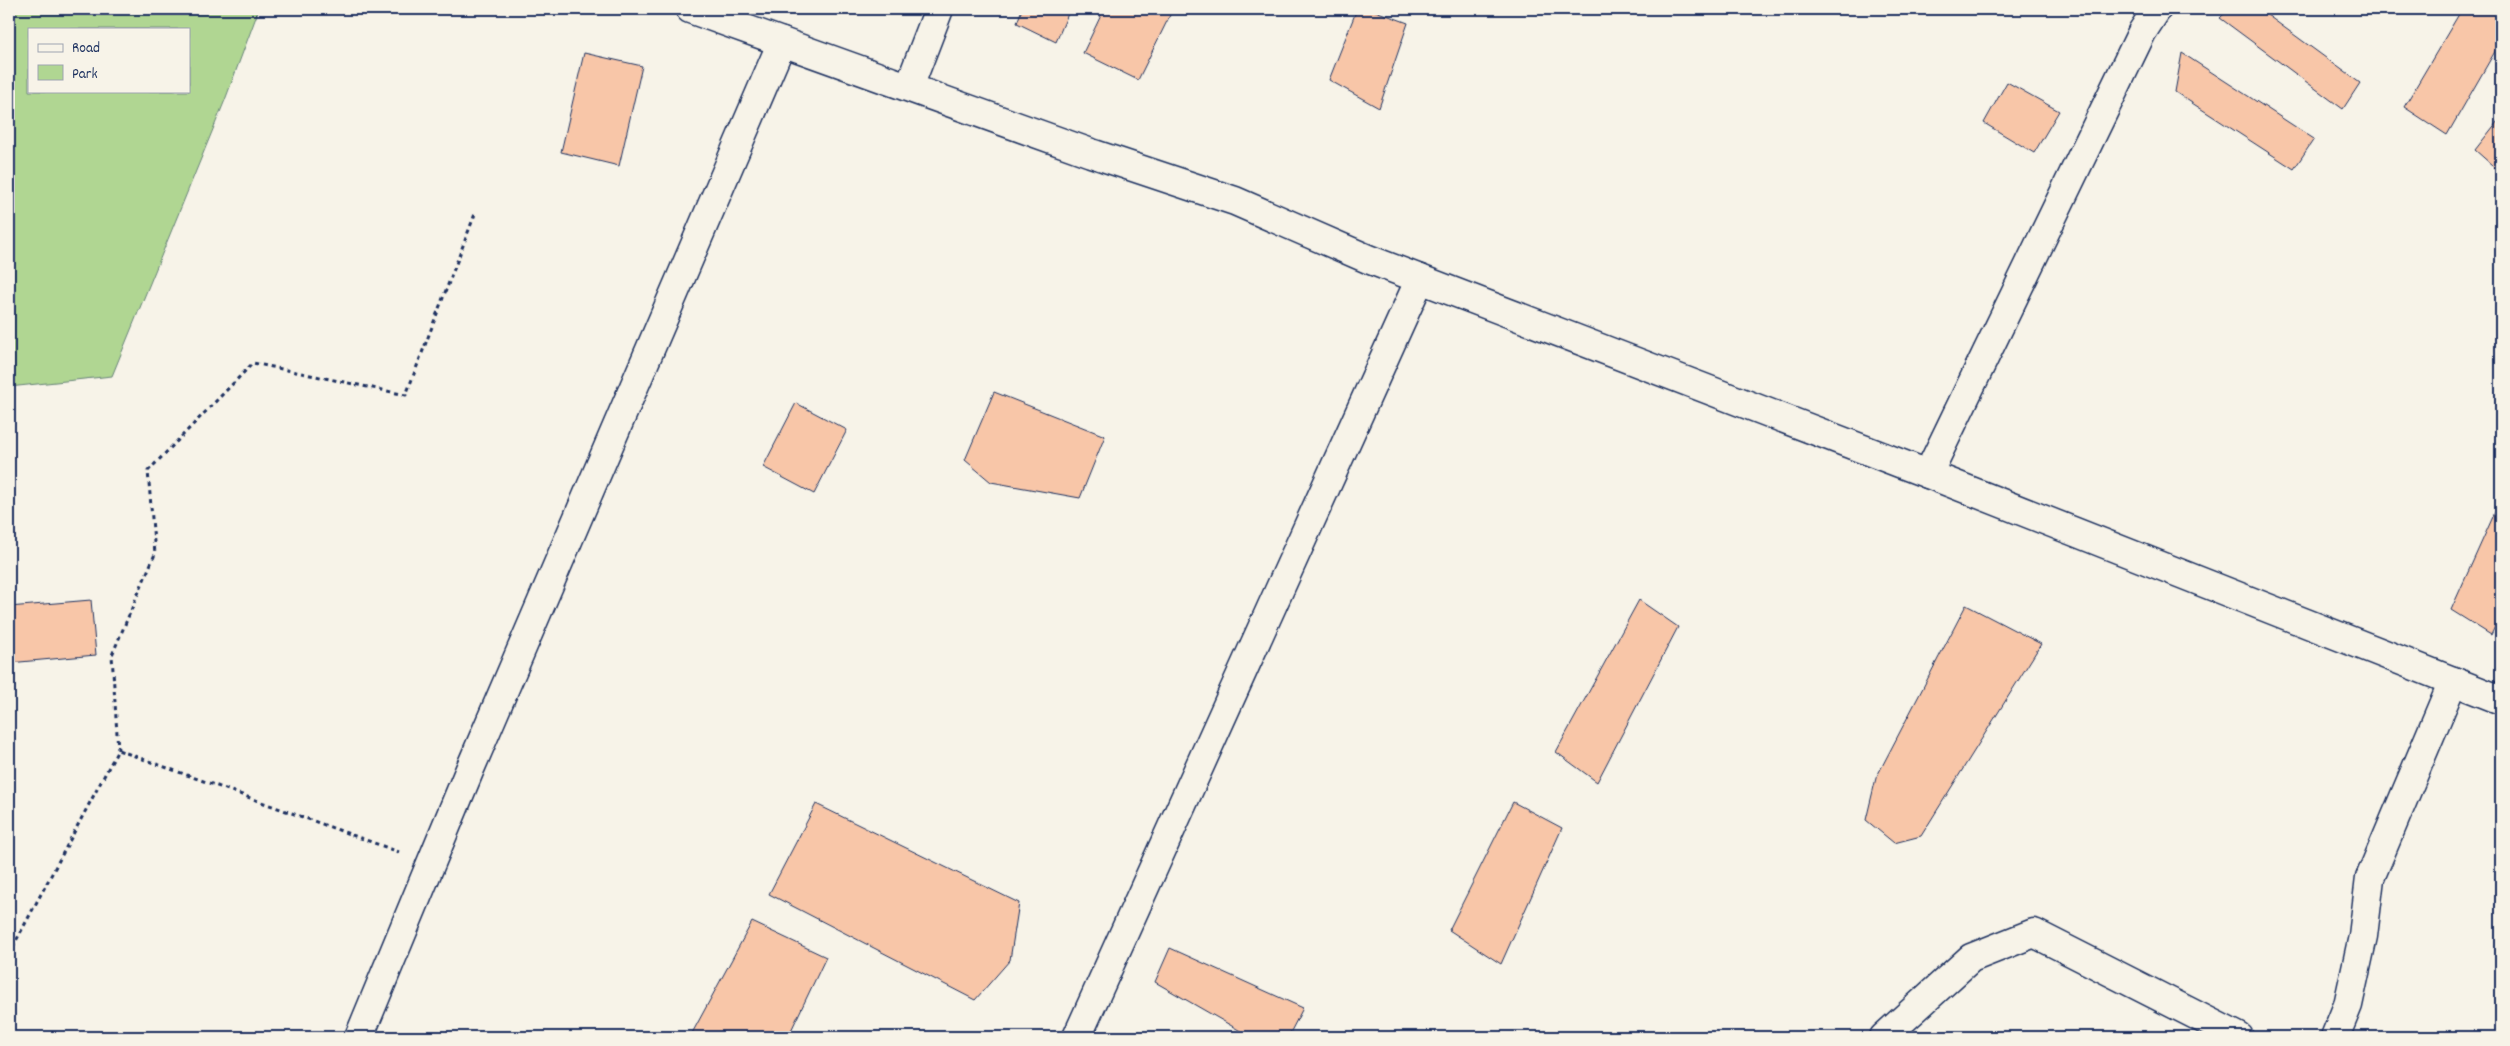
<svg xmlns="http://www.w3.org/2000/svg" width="2510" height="1046" viewBox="0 0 2510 1046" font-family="Dekko,sans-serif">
  <rect width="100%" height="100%" fill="#f7f3e8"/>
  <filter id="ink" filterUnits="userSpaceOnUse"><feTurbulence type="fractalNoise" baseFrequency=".02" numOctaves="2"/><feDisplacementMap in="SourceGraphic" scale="10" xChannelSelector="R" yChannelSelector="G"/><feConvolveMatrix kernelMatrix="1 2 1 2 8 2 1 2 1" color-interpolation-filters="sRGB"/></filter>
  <g filter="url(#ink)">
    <!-- green -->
    <path fill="#b0d692" stroke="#668278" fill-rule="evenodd" d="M 9,9 L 259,9 L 225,100 L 112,376 L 9,387 ZM 29,29 L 189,29 L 189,91 L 29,91 Z"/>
    <!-- building -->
    <path fill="#f8c6a8" stroke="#1b2f5e" d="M 1022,9 L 1070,9 L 1056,42 L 1017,23 Z
      M 1104,9 L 1173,9 L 1138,80 L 1083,53 Z
      M 1357,9 L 1370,9 L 1408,23 L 1379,108 L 1329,80 Z
      M 2229,9 L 2259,9 L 2360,83 L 2343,109 L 2220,18 Z
      M 2462,9 L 2501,9 L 2501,41 L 2447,135 L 2404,107 Z
      M 584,53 L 642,66 L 619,166 L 561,152 Z
      M 2182,53 L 2314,139 L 2294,169 L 2175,92 Z
      M 2007,82 L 2059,111 L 2034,153 L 1984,123 Z
      M 2501,117 L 2501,173 L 2475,150 Z
      M 994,392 L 1105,436 L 1080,498 L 991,482 L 965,460 Z
      M 796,403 L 847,430 L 814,494 L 763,467 Z
      M 2501,499 L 2501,614 L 2491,635 L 2451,610 Z
      M 91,600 L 96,655 L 9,663 L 9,607 Z
      M 1639,600 L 1678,627 L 1597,782 L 1556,752 Z
      M 1966,605 L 2041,644 L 1921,836 L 1894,843 L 1866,820 L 1876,778 Z
      M 1513,802 L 1562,828 L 1501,964 L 1449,930 Z
      M 816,804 L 1019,903 L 1010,960 L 975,1000 L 769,894 Z
      M 752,922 L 826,957 L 788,1037 L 690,1037 Z
      M 1170,948 L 1303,1008 L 1288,1037 L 1251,1037 L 1155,982 Z"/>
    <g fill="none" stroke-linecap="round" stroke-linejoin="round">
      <!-- minor casing -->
      <g stroke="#1b2f5e" stroke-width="31">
        <path id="minor" d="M 909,87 L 939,9
          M 1928,474 L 2142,32 L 2157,9
          M 359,1037 L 470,769 L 782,42
          M 1077,1037 L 1420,279
          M 1884,1037 L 1971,958 L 2034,933 L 2239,1037
          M 2335,1037 L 2348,1005 L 2363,936 L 2370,878 L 2453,681"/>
      </g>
      <!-- tertiary casing -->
      <g stroke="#1b2f5e" stroke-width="31">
        <path id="tertiary" d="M 690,9 L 1091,153 L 1235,201 L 1368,259 L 1928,474 L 2501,700"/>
      </g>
      <!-- path -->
      <path stroke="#1b2f5e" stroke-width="3" stroke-dasharray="4 4" stroke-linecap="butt" d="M 118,750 L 112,655 L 155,554 L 148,471 L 253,363 L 406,395 L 475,214
        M 9,954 L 118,750 L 399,852"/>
      <!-- minor -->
      <use href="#minor" stroke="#f7f3e8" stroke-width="28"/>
      <!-- tertiary -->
      <use href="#tertiary" stroke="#f7f3e8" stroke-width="28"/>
    </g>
  </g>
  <!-- margin -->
  <rect width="2510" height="1046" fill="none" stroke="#f7f3e8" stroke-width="30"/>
  <rect x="15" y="15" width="2480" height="1016" fill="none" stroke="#1b2f5e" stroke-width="2" filter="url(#ink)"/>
  <!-- legend -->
  <rect x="28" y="28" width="162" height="65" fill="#f7f3e8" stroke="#9fa5b1"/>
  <rect x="38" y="44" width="25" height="8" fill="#f7f3e8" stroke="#9fa5b1"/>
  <text x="72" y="52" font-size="15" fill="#1b2f5e">Road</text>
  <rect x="38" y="65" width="25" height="15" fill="#b0d692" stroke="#9fa5b1"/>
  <text x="72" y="78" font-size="15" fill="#1b2f5e">Park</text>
</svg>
